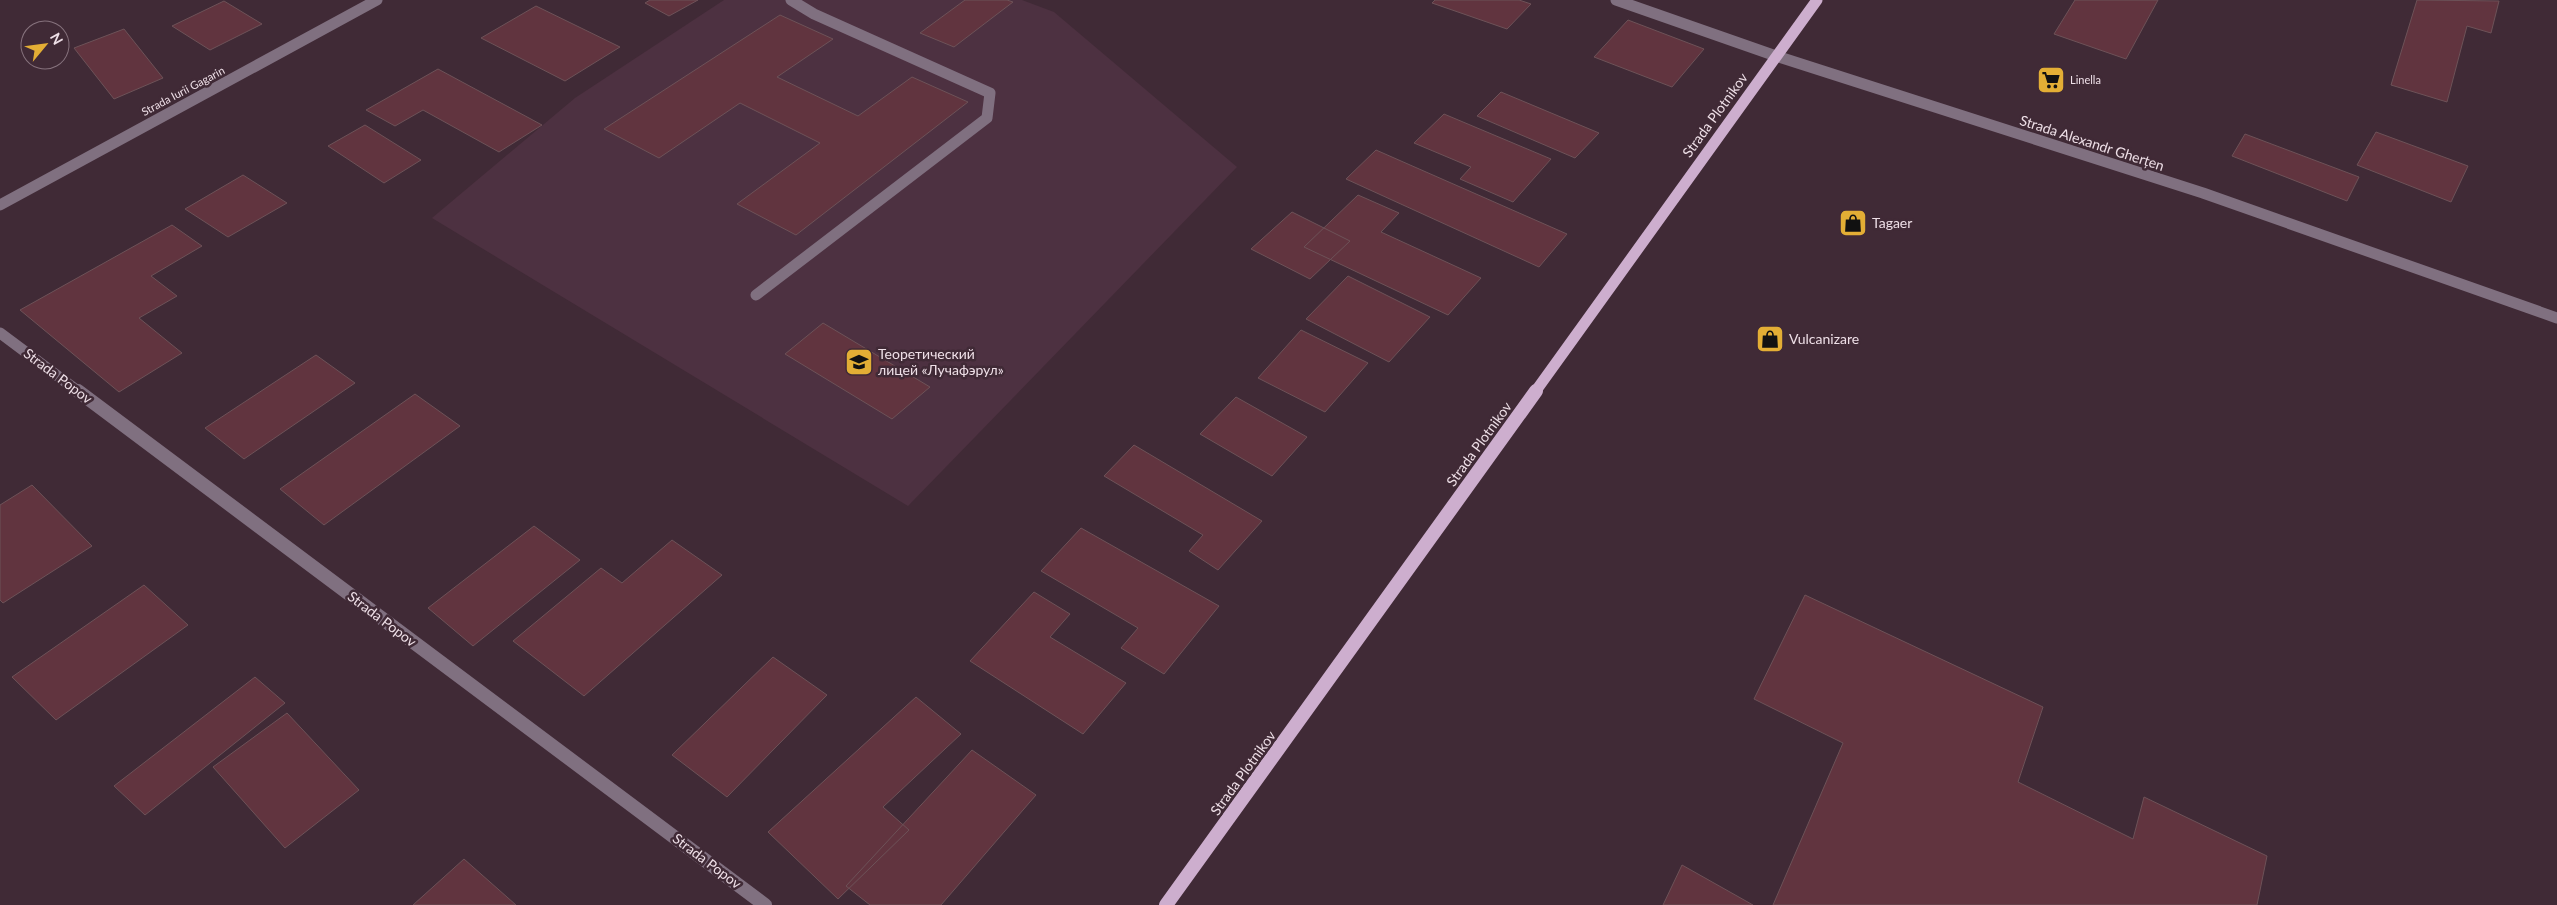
<svg xmlns="http://www.w3.org/2000/svg" width="2557" height="905" viewBox="0 0 2557 905" font-family="Lato,sans-serif">
  <rect width="100%" height="100%" fill="#402a36"/>
  <!-- built -->
  <path fill="#4d3141" d="M 724,0 L 1022,0 L 1054,12 L 1237,167 L 908,506 L 432,218 L 575,98 Z"/>
  <!-- building -->
  <path fill="#61343f" stroke="#6d5258" d="M 650,0 L 698,0 L 669,16 L 645,3 Z
    M 965,0 L 1007,0 L 1013,2 L 954,47 L 920,33 Z
    M 1435,0 L 1519,0 L 1531,4 L 1507,29 L 1432,3 Z
    M 2075,0 L 2158,0 L 2126,59 L 2054,34 Z
    M 2417,0 L 2499,1 L 2491,33 L 2467,26 L 2447,102 L 2391,85 Z
    M 224,1 L 262,24 L 210,50 L 172,26 Z
    M 536,6 L 620,47 L 565,81 L 481,38 Z
    M 780,15 L 833,39 L 777,77 L 858,116 L 912,77 L 968,102 L 796,235 L 737,204 L 820,143 L 740,103 L 659,158 L 604,129 Z
    M 1628,20 L 1704,49 L 1672,87 L 1594,57 Z
    M 124,29 L 163,78 L 114,99 L 74,48 Z
    M 438,69 L 542,125 L 499,152 L 423,110 L 395,126 L 366,110 Z
    M 1501,92 L 1599,133 L 1575,158 L 1477,116 Z
    M 1444,114 L 1551,159 L 1513,202 L 1460,179 L 1471,167 L 1414,143 Z
    M 365,125 L 421,160 L 384,183 L 328,146 Z
    M 2376,132 L 2468,166 L 2451,202 L 2357,165 Z
    M 2245,134 L 2359,177 L 2347,201 L 2232,156 Z
    M 1376,150 L 1567,234 L 1539,267 L 1346,179 Z
    M 243,175 L 287,203 L 228,237 L 185,209 Z
    M 1358,195 L 1399,213 L 1381,232 L 1481,278 L 1448,315 L 1304,247 Z
    M 1292,212 L 1350,241 L 1310,279 L 1251,249 Z
    M 172,225 L 202,246 L 151,276 L 177,296 L 139,318 L 182,353 L 119,392 L 20,310 Z
    M 1348,276 L 1430,317 L 1389,362 L 1306,319 Z
    M 823,323 L 930,387 L 892,419 L 785,354 Z
    M 1301,330 L 1368,363 L 1325,412 L 1258,378 Z
    M 316,355 L 355,383 L 244,459 L 205,428 Z
    M 415,394 L 460,426 L 324,525 L 280,489 Z
    M 1236,397 L 1307,437 L 1272,476 L 1200,434 Z
    M 1134,445 L 1262,521 L 1218,570 L 1189,551 L 1203,535 L 1104,476 Z
    M 32,485 L 92,546 L 3,603 L 0,600 L 0,505 Z
    M 534,526 L 580,560 L 473,646 L 428,608 Z
    M 1081,528 L 1219,606 L 1164,674 L 1121,648 L 1138,628 L 1041,571 Z
    M 672,540 L 722,575 L 584,696 L 513,641 L 601,568 L 622,583 Z
    M 144,585 L 188,625 L 56,720 L 12,677 Z
    M 1034,592 L 1070,614 L 1050,637 L 1126,683 L 1083,734 L 970,661 Z
    M 1805,595 L 2043,707 L 2018,782 L 2133,839 L 2144,797 L 2267,856 L 2257,905 L 1773,905 L 1843,743 L 1754,699 Z
    M 773,657 L 827,695 L 727,797 L 672,755 Z
    M 255,677 L 285,703 L 145,815 L 114,786 Z
    M 916,697 L 961,734 L 883,807 L 909,830 L 838,899 L 768,832 Z
    M 287,713 L 359,790 L 285,848 L 213,767 Z
    M 972,750 L 1036,795 L 941,905 L 870,905 L 846,886 Z
    M 464,859 L 516,905 L 413,905 Z
    M 1682,865 L 1753,905 L 1663,905 Z"/>
  <g fill="none" stroke-linecap="round" stroke-linejoin="round">
    <!-- minor-far1 -->
    <path stroke="#807080" stroke-width="11" d="M 1616,0 L 1776,56 L 2203,193 L 2557,318
      M 0,205 L 377,0
      M 756,295 L 987,118 L 990,93 L 814,14 L 791,0
      M 0,333 L 79,392"/>
    <!-- minor -->
    <path stroke="#807080" stroke-width="14" d="M 78,391 L 765,905"/>
    <!-- major-far1 -->
    <path stroke="#cdaece" stroke-width="11" d="M 1535,392 L 1817,0"/>
    <!-- major -->
    <path stroke="#cdaece" stroke-width="14" d="M 1166,905 L 1536,391"/>
  </g>
  <!-- icons -->
  <defs>
    <g id="supermarket-square" transform="scale(1.4375)"><rect x="-9" y="-9" width="18" height="18" rx="4" fill="#e3ae35" stroke="#402a36"/><path d="M-6-5.5h2.5l.6 2H6L4.5 2H-2.5L-4.4-4H-6ZM-1.5 3.2a1.3 1.3 0 1 0 .1 0ZM3 3.2a1.3 1.3 0 1 0 .1 0Z" fill="#111"/></g>
    <g id="shop-square" transform="scale(1.4375)"><rect x="-9" y="-9" width="18" height="18" rx="4" fill="#e3ae35" stroke="#402a36"/><path d="M-5-2.5h2.3a2.7 3.5 0 0 1 5.4 0H5L5.5 6h-11ZM-1.5-2.5h3a1.5 2.3 0 0 0-3 0Z" fill="#111"/></g>
    <g id="school-square" transform="scale(1.4375)"><rect x="-9" y="-9" width="18" height="18" rx="4" fill="#e3ae35" stroke="#402a36"/><path d="M0-5L7-2L0 1L-7-2ZM-4 1L0 2.5L4 1V4Q0 6-4 4Z" fill="#111"/></g>
  </defs>
  <g fill-rule="evenodd">
    <use href="#supermarket-square" x="2051" y="80"/>
    <use href="#shop-square" x="1853" y="223"/>
    <use href="#shop-square" x="1770" y="339"/>
    <use href="#school-square" x="859" y="362"/>
  </g>
  <g text-anchor="middle" stroke-width="5" stroke-linejoin="round" paint-order="stroke">
    <!-- far-poi labels -->
    <g font-size="11" fill="#eedfe7" stroke="#402a36" text-anchor="start">
      <text x="2070" y="84">Linella</text>
    </g>
    <!-- far-street labels -->
    <g font-size="11" fill="#eedfe7" stroke="#402a36">
      <text transform="translate(183 91) rotate(-28)" y="4">Strada Iurii Gagarin</text>
    </g>
    <!-- street labels -->
    <g font-size="14" fill="#eedfe7" stroke="#402a36">
      <text transform="translate(1715 115) rotate(-54)" y="5">Strada Plotnikov</text>
      <text transform="translate(2092 143) rotate(18)" y="5">Strada Alexandr Gherțen</text>
      <text transform="translate(58 376) rotate(37)" y="5">Strada Popov</text>
      <text transform="translate(1479 444) rotate(-54)" y="5">Strada Plotnikov</text>
      <text transform="translate(382 619) rotate(37)" y="5">Strada Popov</text>
      <text transform="translate(1243 773) rotate(-54)" y="5">Strada Plotnikov</text>
      <text transform="translate(707 861) rotate(37)" y="5">Strada Popov</text>
    </g>
    <!-- poi labels -->
    <g font-size="14" fill="#eedfe7" stroke="#402a36" text-anchor="start">
      <text x="1872" y="228">Tagaer</text>
      <text x="1789" y="344">Vulcanizare</text>
      <text x="878" y="359">Теоретический<tspan x="878" dy="16">лицей «Лучафэрул»</tspan></text>
    </g>
  </g>
  <!-- north arrow -->
  <g transform="translate(45 45) rotate(61)"><circle r="24" fill="#402a36" stroke="#86727d"/>
  <path d="M0-4L9 19L0 12L-9 19Z" fill="#e3ae35"/>
  <text y="-8" font-size="14" font-weight="bold" text-anchor="middle" fill="#eedfe7">N</text>
  </g>
</svg>
